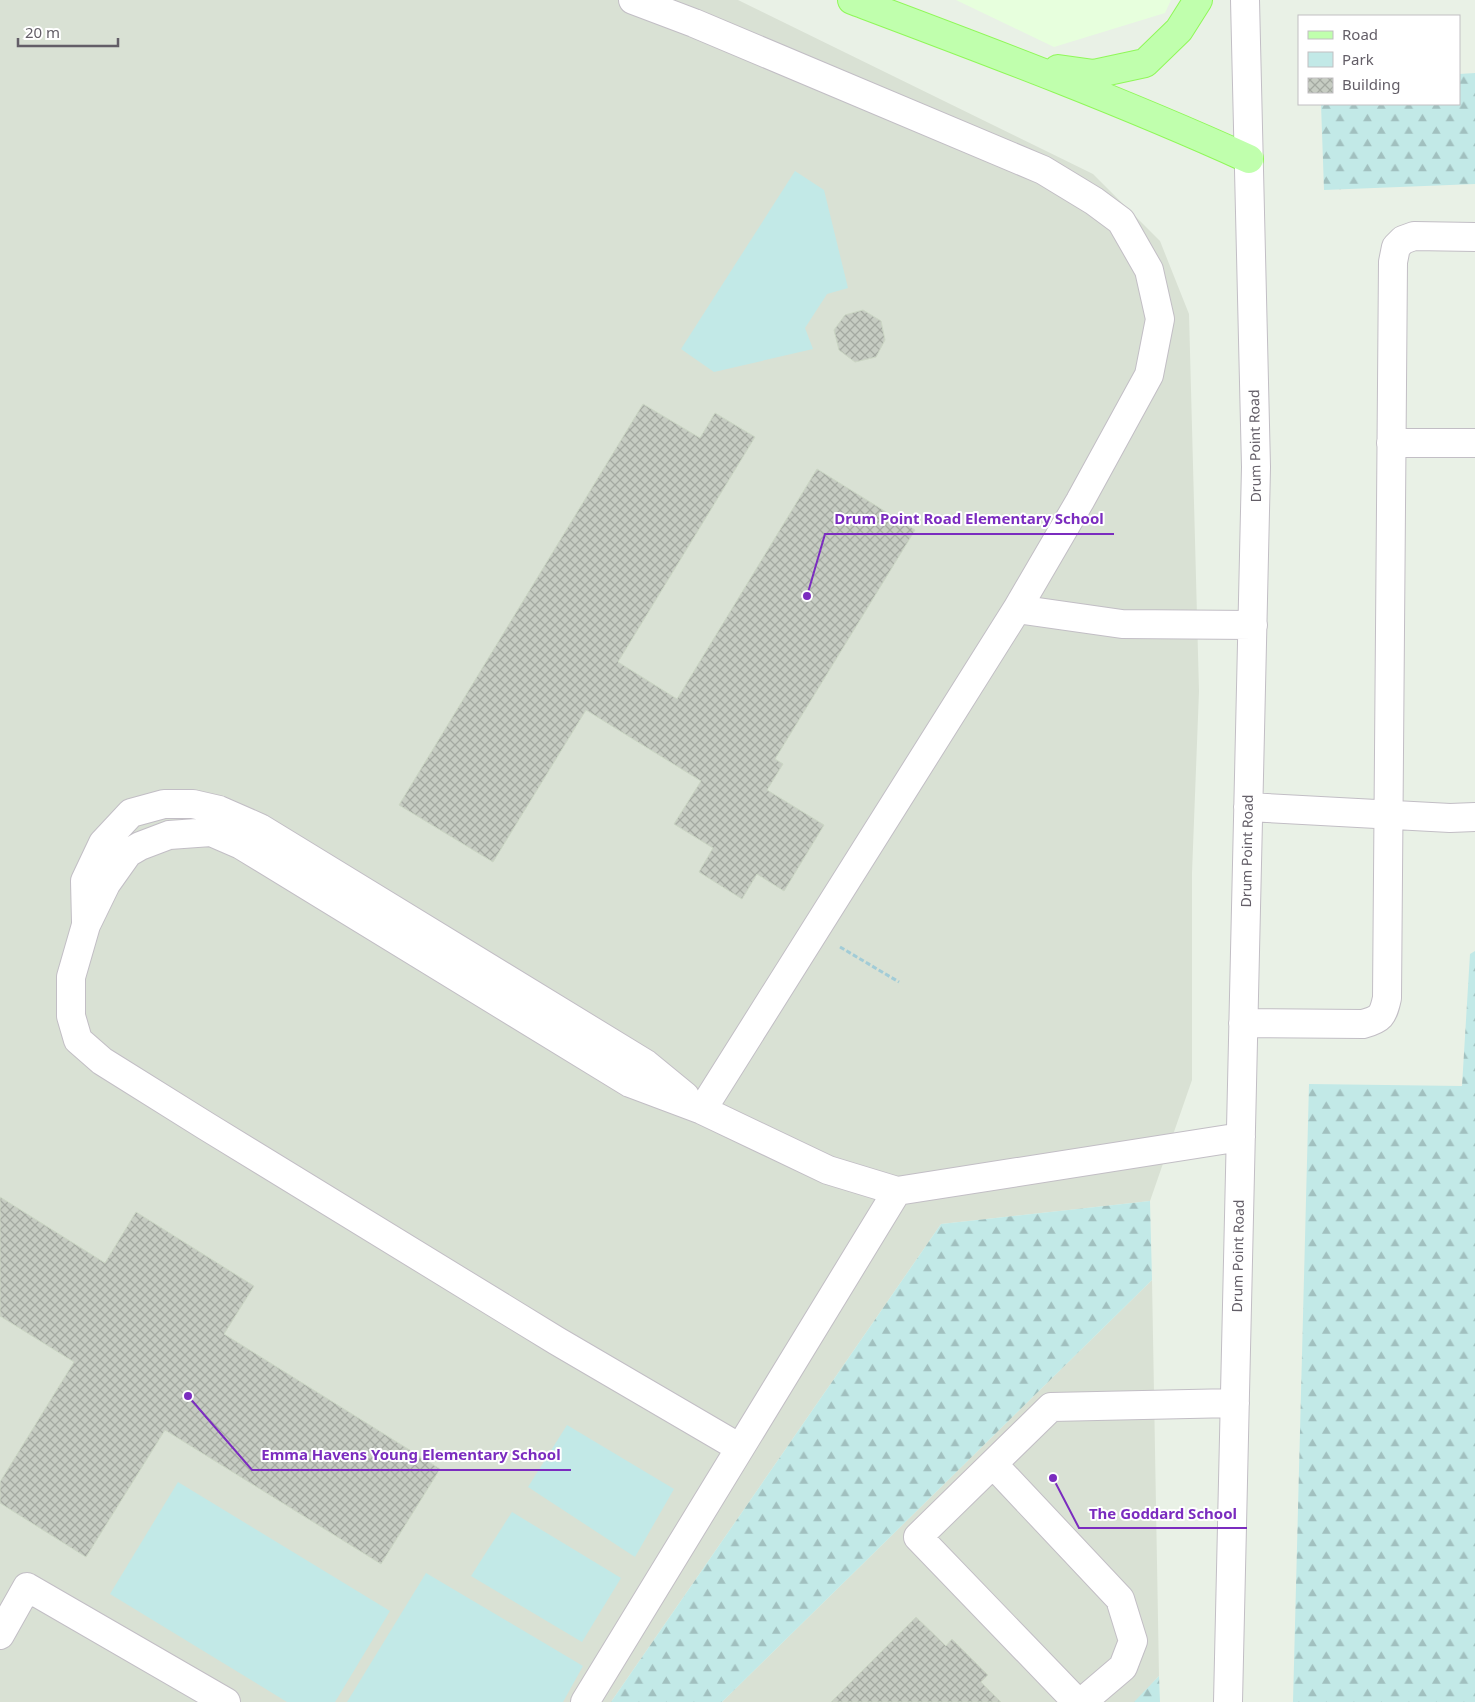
<svg xmlns="http://www.w3.org/2000/svg" width="1475" height="1702" viewBox="0 0 1475 1702" font-family="'Noto Sans',sans-serif">
  <defs>
    <pattern id="forest-firs" width="22" height="20" patternUnits="userSpaceOnUse" patternTransform="scale(1.25)"><rect width="22" height="20" fill="#c2e9e7"/><path d="M5 1l3.5 6h-7zM16 11l3.5 6h-7z" fill="#a1c0bf"/></pattern>
    <pattern id="building-cross-hatch" width="8" height="8" patternUnits="userSpaceOnUse" patternTransform="scale(1.25)"><rect width="8" height="8" fill="#c6ccc2"/><path d="M0 0l8 8M0 8l8-8" fill="none" stroke="#a4a9a1"/></pattern>
  </defs>
  <rect width="100%" height="100%" fill="#e9f1e6"/>
  <!-- commercial -->
  <path fill="#e7ffdd" d="M 956,0 L 1171,0 L 1165,13 L 1054,47 Z"/>
  <!-- education -->
  <path fill="#d9e1d4" d="M 0,0 L 738,0 L 1093,174 L 1160,241 L 1189,314 L 1199,691 L 1192,873 L 1192,1080 L 1150,1201 L 941,1224 L 611,1702 L 0,1702 Z
    M 1152,1280 L 1159,1676 L 1135,1702 L 722,1702 Z"/>
  <!-- green -->
  <path fill="#c2e9e7" d="M 795,171 L 824,190 L 848,288 L 827,294 L 805,328 L 813,349 L 714,372 L 681,349 Z
    M 567,1425 L 674,1489 L 635,1557 L 528,1487 Z
    M 178,1482 L 390,1611 L 335,1702 L 287,1702 L 110,1594 Z
    M 512,1512 L 621,1578 L 582,1642 L 471,1576 Z
    M 426,1573 L 583,1666 L 563,1702 L 347,1702 Z"/>
  <!-- forest -->
  <path fill="url(#forest-firs)" d="M 1475,73 L 1475,184 L 1324,190 L 1321,104 L 1459,104 L 1459,74 Z
    M 1475,951 L 1475,1702 L 1293,1702 L 1309,1084 L 1462,1086 L 1470,954 Z
    M 1150,1201 L 1152,1280 L 722,1702 L 611,1702 L 941,1224 Z
    M 1159,1676 L 1160,1702 L 1134,1702 Z"/>
  <!-- building -->
  <path fill="url(#building-cross-hatch)" stroke="#cbd6c4" d="M 863,310 L 881,321 L 885,340 L 876,357 L 855,362 L 839,350 L 834,330 L 845,315 Z
    M 643,404 L 700,438 L 715,413 L 755,437 L 618,662 L 677,699 L 817,469 L 915,530 L 775,759 L 783,764 L 767,790 L 824,825 L 784,891 L 757,874 L 742,899 L 699,872 L 713,848 L 674,824 L 701,781 L 586,710 L 493,862 L 399,805 Z
    M 0,1197 L 105,1263 L 136,1212 L 254,1286 L 224,1334 L 440,1469 L 381,1564 L 165,1430 L 86,1557 L 0,1503 L 0,1482 L 74,1362 L 0,1316 Z
    M 916,1617 L 946,1646 L 952,1639 L 988,1675 L 981,1682 L 1001,1702 L 831,1702 Z"/>
  <g fill="none" stroke-linecap="round" stroke-linejoin="round">
    <!-- minor casing -->
    <g stroke="#c2bec5" stroke-width="30">
      <path id="minor" d="M 633,0 L 694,23 L 1043,170 L 1094,201 L 1121,221 L 1149,270 L 1160,319 L 1149,375 L 1080,501 L 1017,609
        M 1391,443 L 1475,443
        M 1248,807 L 1450,818 L 1475,817
        M 86,922 L 85,881 L 103,843 L 131,813 L 164,804 L 193,804 L 219,810 L 260,828 L 646,1064 L 685,1096
        M 1243,1023 L 1363,1024 C 1381,1019 1383,1016 1387,998 L 1393,262 L 1396,247 L 1403,240 L 1414,236 L 1475,237
        M 702,1110 L 1017,609 L 1122,624 L 1253,625
        M 740,1448 L 557,1341 L 206,1126 L 102,1061 L 78,1040 L 71,1016 L 71,977 L 86,925 L 106,884 L 128,853 L 140,846 L 169,835 L 211,832 L 241,845 L 630,1083 L 702,1110 L 828,1170 L 897,1191
        M 993,1464 L 1120,1599 L 1133,1641 L 1123,1667 L 1082,1702
        M 0,1635 L 27,1587 L 226,1702
        M 585,1702 L 897,1191 L 1241,1137
        M 1077,1702 L 918,1537 L 1051,1407 L 1235,1403
        M 1228,1702 L 1256,467 L 1245,0"/>
    </g>
    <!-- major casing -->
    <g stroke="#8ff858" stroke-width="30">
      <path id="major" d="M 852,0 C 985,50 1119,100 1249,159
        M 1058,69 L 1094,74 L 1145,63 L 1179,30 L 1198,0"/>
    </g>
    <!-- path -->
    <path stroke="#a2ccd7" stroke-width="3" stroke-dasharray="5 2.5" stroke-linecap="butt" d="M 840,947 L 899,982"/>
    <!-- minor -->
    <use href="#minor" stroke="#fff" stroke-width="28"/>
    <!-- major -->
    <use href="#major" stroke="#c0ffad" stroke-width="28"/>
  </g>
  <g text-anchor="middle" stroke-width="4" stroke-linejoin="round" paint-order="stroke">
    <!-- street labels -->
    <g font-size="14" fill="#635e67" stroke="#fff">
      <text transform="translate(1255 446) rotate(-91)" y="5">Drum Point Road</text>
      <text transform="translate(1247 851) rotate(-89)" y="5">Drum Point Road</text>
      <text transform="translate(1238 1256) rotate(-89)" y="5">Drum Point Road</text>
    </g>
  </g>
  <!-- callouts -->
  <path fill="none" stroke="#7b2cbf" stroke-width="2" d="M807 596L825 534H1114M188 1396L252 1470H571M1053 1478L1079 1528H1247"/>
  <g fill="#7b2cbf" stroke="#fff" stroke-width="2">
    <circle cx="807" cy="596" r="5"/>
    <circle cx="188" cy="1396" r="5"/>
    <circle cx="1053" cy="1478" r="5"/>
  </g>
  <g font-size="15" text-anchor="middle" font-weight="bold" fill="#7b2cbf" stroke="#fff" stroke-width="4" stroke-linejoin="round" paint-order="stroke">
    <text x="969" y="524">Drum Point Road Elementary School</text>
    <text x="411" y="1460">Emma Havens Young Elementary School</text>
    <text x="1163" y="1519">The Goddard School</text>
  </g>
  <!-- legend -->
  <rect x="1298" y="15" width="162" height="90" fill="#ffffff" stroke="#c1bfc2"/>
  <rect x="1308" y="31" width="25" height="8" fill="#c0ffad" stroke="#c1bfc2"/>
  <text x="1342" y="40" font-size="15" fill="#635e67">Road</text>
  <rect x="1308" y="52" width="25" height="15" fill="#c2e9e7" stroke="#c1bfc2"/>
  <text x="1342" y="65" font-size="15" fill="#635e67">Park</text>
  <rect x="1308" y="78" width="25" height="15" fill="url(#building-cross-hatch)" stroke="#c1bfc2"/>
  <text x="1342" y="90" font-size="15" fill="#635e67">Building</text>
  <!-- scale -->
  <path d="M18 38v8h100v-8" fill="none" stroke="#635e67" stroke-width="2.5"/>
  <text x="25" y="38" font-size="15" fill="#635e67" stroke="#ffffff" stroke-width="4" paint-order="stroke">20 m</text>
</svg>
